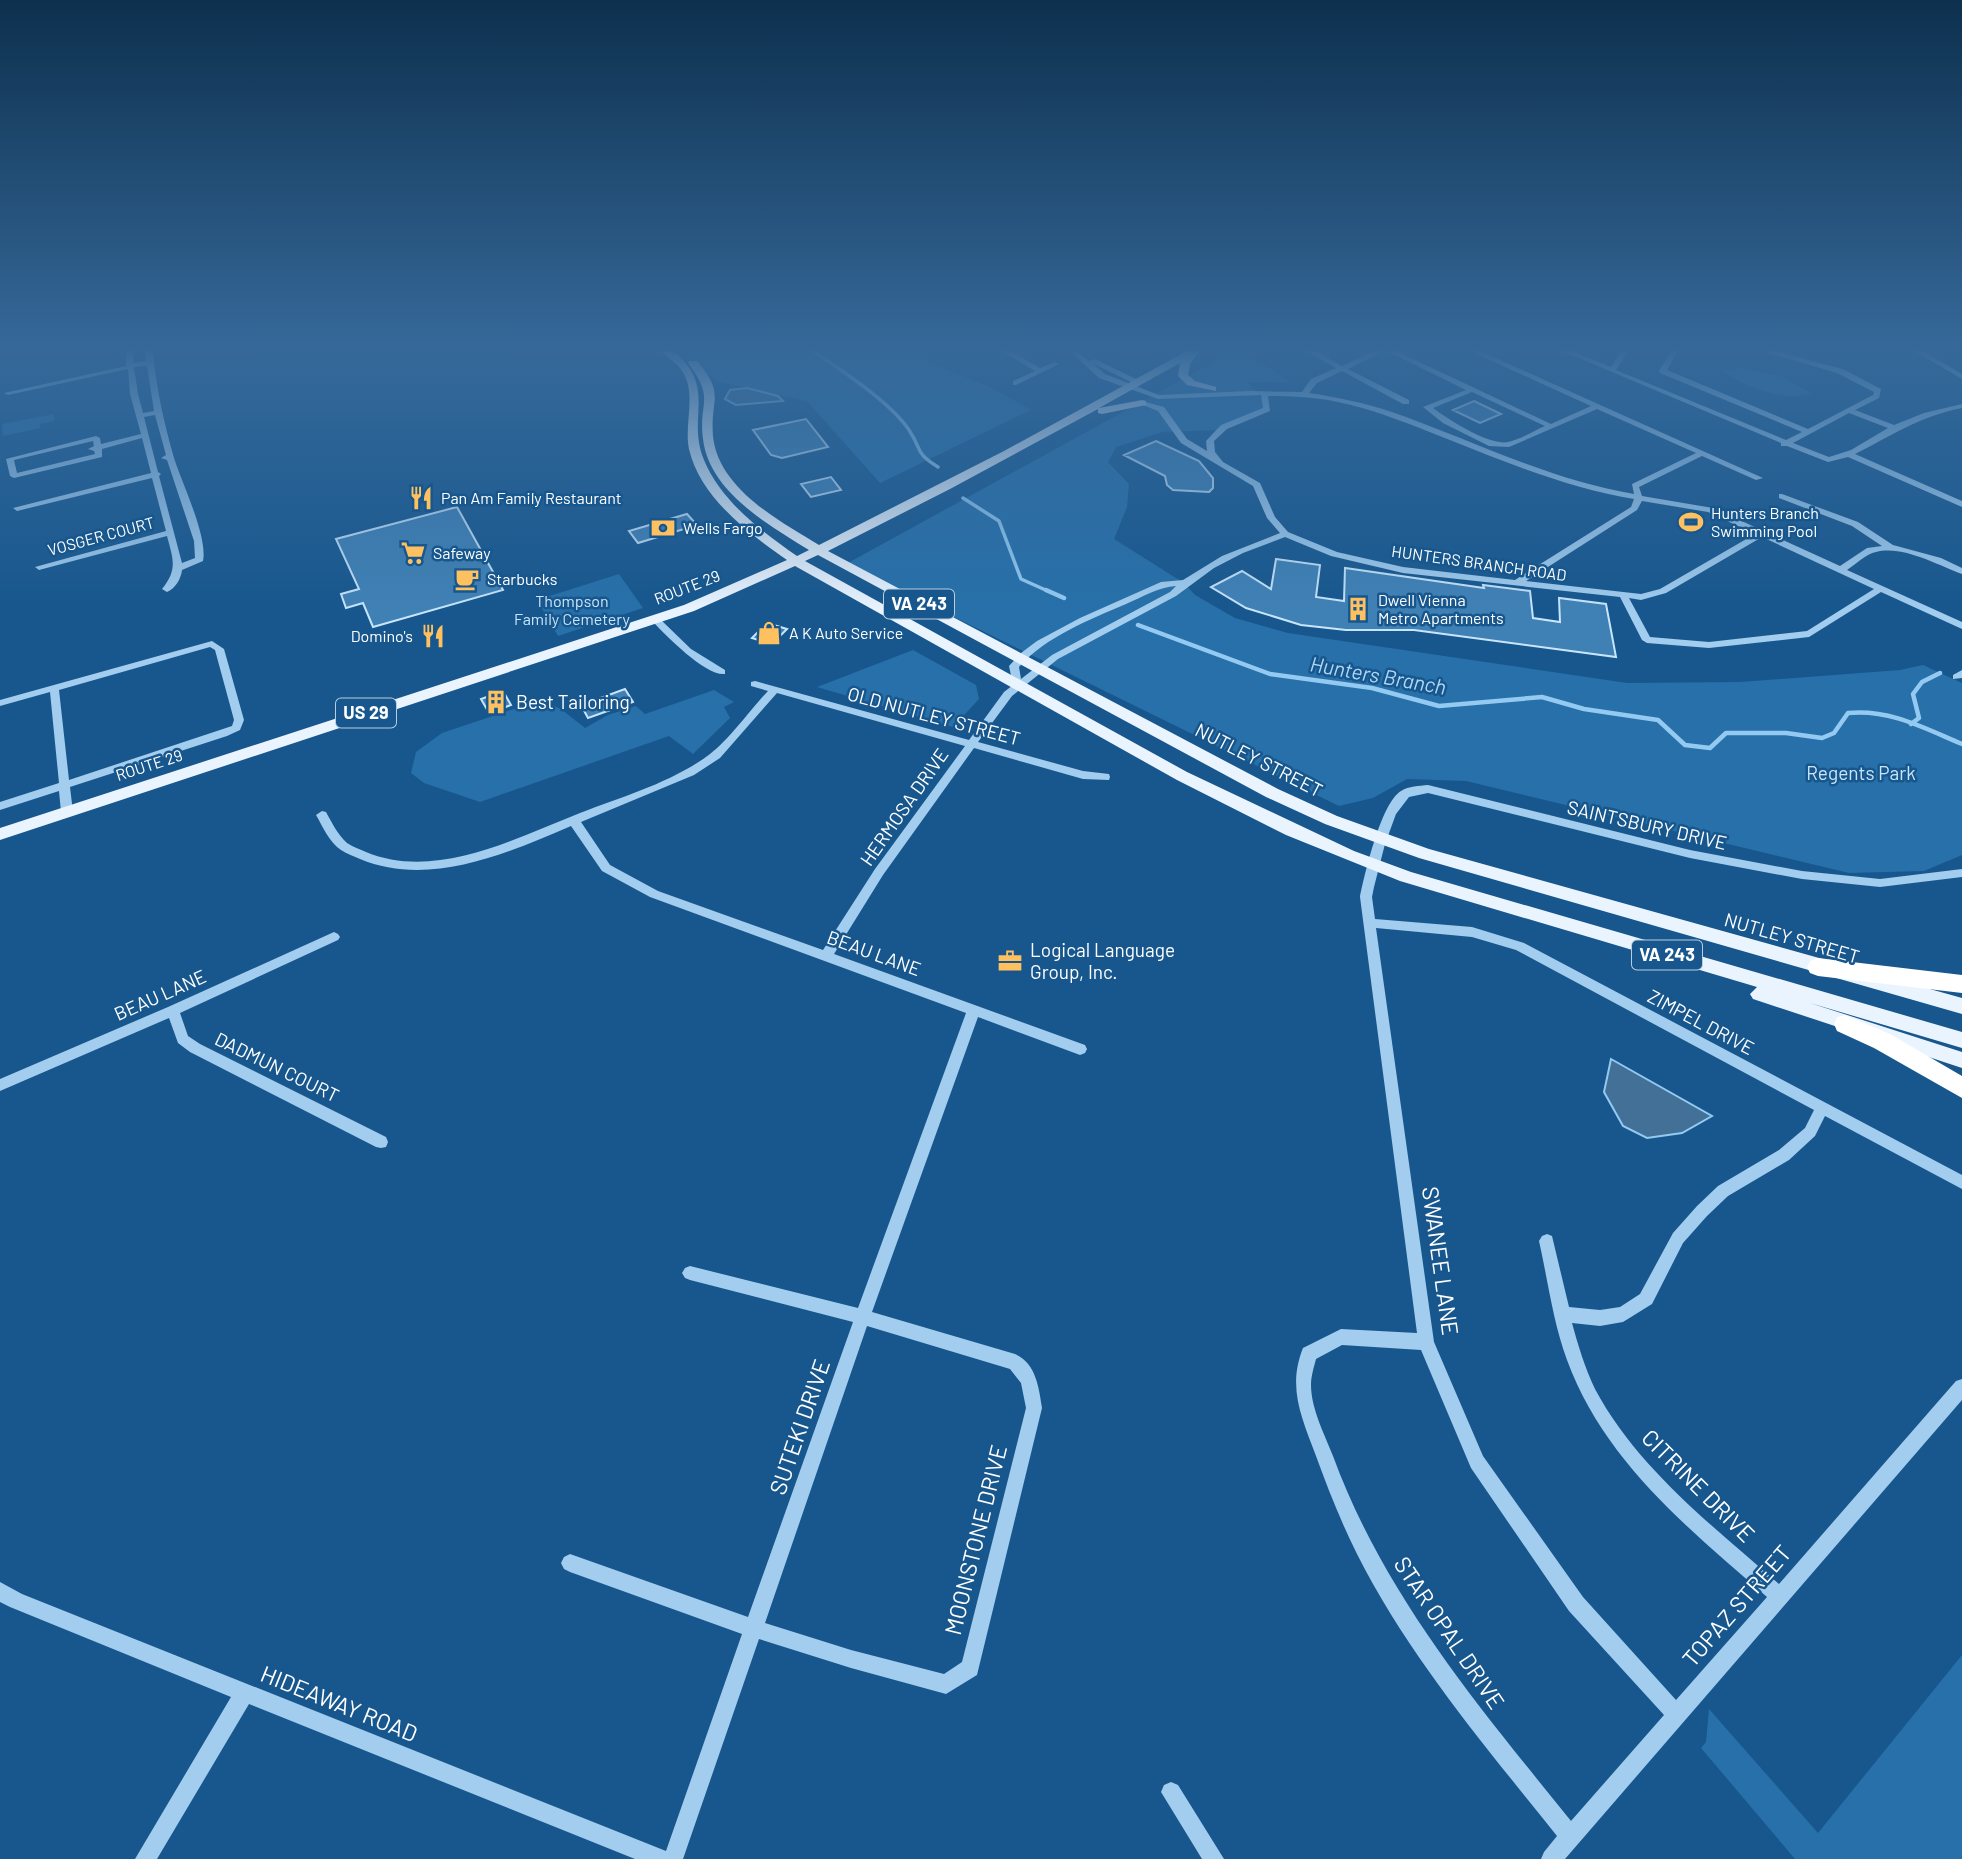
<svg xmlns="http://www.w3.org/2000/svg" width="1962" height="1859" viewBox="0 0 1962 1859" font-family="Barlow,sans-serif">
  <rect width="100%" height="100%" fill="#17578d"/>
  <!-- green -->
  <path fill="#2770a9" d="M 684,351 L 901,351 L 990,387 L 1031,410 L 880,483 L 807,401 L 720,382 L 707,374 Z
    M 1234,351 L 1266,366 L 1290,382 L 1248,382 L 1268,406 L 1219,430 L 1162,432 L 1116,447 L 1108,462 L 1129,484 L 1127,507 L 1114,539 L 1184,583 L 1195,595 L 1235,618 L 1288,633 L 1627,683 L 1740,682 L 1900,670 L 1923,665 L 1962,683 L 1962,855 L 1924,871 L 1849,873 L 1466,781 L 1407,779 L 1373,798 L 1339,806 L 846,564 Z
    M 1731,365 L 1782,377 L 1811,393 C 1786,403 1741,386 1721,369 L 1739,371 Z
    M 54,414 L 54,421 L 40,424 L 40,428 L 3,436 L 2,424 Z
    M 619,574 L 643,608 L 558,636 L 537,600 Z
    M 913,650 L 976,685 L 979,699 L 953,727 L 817,687 Z
    M 714,690 L 734,702 L 724,707 L 730,718 L 693,754 L 669,736 L 480,802 L 424,783 L 411,773 L 416,752 L 442,733 L 541,700 L 561,709 L 585,728 L 608,715 L 636,706 L 645,714 Z
    M 1962,1655 L 1962,1859 L 1795,1859 L 1701,1748 L 1706,1742 L 1709,1709 L 1818,1833 Z"/>
  <!-- water -->
  <path fill="#427097" stroke="#94caf1" stroke-width="2" d="M 747,388 L 778,396 L 783,401 L 736,405 L 725,399 L 730,390 Z
    M 1611,1059 L 1712,1116 L 1682,1133 L 1647,1138 L 1623,1126 L 1604,1092 Z"/>
  <g fill="none" stroke-linecap="round" stroke-linejoin="round">
    <!-- stream-far1 -->
    <path stroke="#94caf1" stroke-width="3.5" d="M 813,351 C 841,370 890,402 909,430 C 923,451 914,452 938,467
      M 963,498 L 999,521 L 1021,579 L 1050,592"/>
    <!-- stream -->
    <path stroke="#94caf1" stroke-width="4.5" d="M 1046,590 L 1064,598
      M 1138,625 L 1270,674 L 1372,688 L 1439,706 L 1542,697 L 1584,709 L 1658,720 L 1685,745 L 1710,748 L 1726,733 L 1786,733 L 1822,738 L 1834,733 L 1848,713 C 1890,709 1924,728 1962,744
      M 1911,724 L 1919,718 L 1913,694 L 1922,682 L 1940,673"/>
  </g>
  <!-- building -->
  <path fill="#4081b5" stroke="#c8e5fb" stroke-width="2" d="M 1474,401 L 1501,414 L 1480,423 L 1453,410 Z
    M 806,419 L 828,447 L 782,458 L 771,455 L 753,430 Z
    M 1156,441 L 1199,461 L 1213,478 L 1213,488 L 1209,492 L 1173,490 L 1167,485 L 1165,476 L 1124,455 Z
    M 831,477 L 841,490 L 811,497 L 801,484 Z
    M 457,507 L 503,590 L 373,627 L 363,603 L 346,608 L 341,594 L 359,589 L 336,539 Z
    M 687,514 L 697,525 L 638,543 L 629,531 Z
    M 1276,559 L 1320,565 L 1316,597 L 1344,601 L 1345,568 L 1484,588 L 1483,585 L 1530,591 L 1533,618 L 1560,622 L 1559,598 L 1606,604 L 1616,657 L 1414,630 L 1346,630 L 1301,625 L 1246,608 L 1211,587 L 1242,571 L 1271,589 Z
    M 767,623 L 787,629 L 772,644 L 752,638 Z
    M 625,689 L 633,702 L 588,718 L 581,705 Z
    M 503,691 L 511,705 L 489,713 L 481,699 Z"/>
  <g fill="none" stroke-linecap="round" stroke-linejoin="round">
    <!-- minor -->
    <path fill="#a2cdef" fill-rule="evenodd" d="M 126,351 L 133,351 L 134,363 L 146,361 L 146,351 L 153,351 C 156,387 164,423 174,458 C 182,483 208,537 203,561 L 182,570 C 181,579 175,589 167,592 L 162,589 C 178,569 173,559 167,536 L 39,570 L 35,567 L 166,531 L 152,478 L 17,511 L 13,508 L 151,473 L 142,438 L 102,449 L 102,457 L 14,478 L 10,476 L 6,459 L 96,436 L 100,438 L 101,444 L 141,434 L 130,394 L 128,369 L 8,395 L 4,393 L 126,366 ZM 147,366 L 154,411 L 143,413 L 138,394 L 134,367 ZM 155,415 L 166,455 L 161,458 L 167,460 L 194,541 L 195,558 L 182,563 L 159,476 L 161,474 L 158,472 L 144,417 ZM 93,441 L 94,446 L 88,449 L 94,451 L 95,454 L 17,473 L 14,460 Z
      M 1002,351 L 1011,351 L 1040,368 L 1055,362 L 1059,364 L 1016,385 L 1013,385 L 1013,381 L 1035,371 Z
      M 1073,351 L 1077,352 L 1089,361 L 1095,359 L 1140,381 L 1133,383 L 1092,363 L 1105,374 L 1159,395 L 1250,391 L 1302,392 L 1311,379 L 1336,368 L 1306,351 L 1315,351 L 1342,366 L 1374,351 L 1384,351 L 1348,369 L 1409,400 L 1409,404 L 1403,404 L 1342,371 L 1317,383 L 1309,393 C 1337,397 1365,403 1392,412 C 1472,440 1549,480 1634,494 L 1632,484 L 1696,453 L 1597,409 L 1509,447 L 1489,446 L 1443,423 L 1423,407 L 1466,390 L 1387,351 L 1396,351 L 1551,424 L 1591,406 L 1470,351 L 1480,351 L 1763,478 L 1756,480 L 1702,456 L 1639,487 L 1642,496 L 1713,508 L 1840,566 L 1867,548 L 1882,546 L 1852,526 L 1779,498 L 1779,494 L 1782,494 L 1858,522 L 1893,545 L 1941,558 L 1962,568 L 1962,574 C 1937,565 1903,545 1876,552 C 1866,554 1856,564 1847,570 L 1962,622 L 1962,629 L 1881,592 L 1809,637 L 1709,648 L 1647,643 L 1642,640 L 1620,597 L 1403,573 L 1331,556 L 1285,537 L 1243,553 L 1214,568 L 1176,596 L 1058,659 L 1012,696 L 978,742 L 1083,771 L 1109,774 L 1110,777 L 1109,780 L 1083,779 L 974,748 L 883,875 L 834,954 L 1085,1045 L 1087,1049 L 1085,1053 L 1080,1055 L 978,1017 L 872,1312 L 1015,1354 C 1036,1363 1039,1388 1042,1408 L 977,1675 L 946,1694 L 851,1668 L 759,1639 L 683,1859 L 635,1859 L 249,1704 L 157,1859 L 135,1859 L 231,1697 L 10,1607 L 0,1602 L 0,1582 L 22,1594 L 666,1851 L 742,1634 L 570,1572 L 564,1569 L 561,1563 L 564,1557 L 570,1554 L 748,1617 L 853,1322 L 690,1280 L 685,1278 L 682,1273 L 685,1268 L 690,1266 L 858,1308 L 966,1013 L 650,897 L 602,871 L 571,826 C 508,853 429,888 360,859 C 354,856 347,854 341,850 C 329,842 323,827 316,815 L 322,811 L 326,812 C 332,823 338,835 347,843 C 353,847 360,849 366,852 C 436,881 516,838 580,813 C 624,796 673,782 710,754 C 729,740 751,709 768,691 L 751,686 L 751,682 L 755,681 L 969,740 L 1004,692 L 1013,685 L 1009,666 L 1021,653 L 1037,641 L 1080,618 L 1161,582 L 1183,580 L 1222,556 L 1280,533 L 1267,518 L 1253,486 L 1181,443 L 1158,411 L 1138,403 L 1142,401 L 1164,407 L 1187,439 L 1207,451 L 1206,441 L 1221,425 L 1263,408 L 1261,395 L 1158,399 L 1099,378 L 1073,354 ZM 1472,392 L 1545,426 C 1533,431 1520,440 1508,442 C 1489,446 1448,419 1433,408 ZM 1268,396 C 1292,396 1314,397 1338,402 C 1378,410 1416,427 1455,442 C 1512,465 1573,489 1634,499 L 1631,507 L 1515,580 L 1403,567 L 1337,552 L 1288,532 L 1275,517 L 1260,483 L 1223,462 L 1215,452 L 1214,441 L 1227,429 L 1270,411 ZM 1642,501 L 1708,512 L 1755,534 L 1660,589 L 1641,594 L 1526,581 L 1637,510 ZM 1762,537 L 1874,589 L 1807,631 L 1709,642 L 1650,637 L 1629,598 L 1641,600 L 1666,593 ZM 1176,586 L 1170,592 L 1052,655 L 1021,679 L 1019,667 C 1047,636 1089,620 1126,604 C 1142,597 1159,587 1176,586 ZM 777,693 L 965,746 L 875,869 L 823,950 L 658,891 L 610,865 L 581,822 L 694,775 L 720,758 ZM 867,1326 L 1010,1369 L 1021,1383 L 1026,1408 L 962,1662 L 944,1674 L 851,1650 L 765,1623 Z
      M 1562,351 L 1572,351 L 1611,367 L 1621,351 L 1628,351 L 1616,370 L 1786,440 L 1802,432 L 1660,373 L 1659,371 L 1671,351 L 1678,351 L 1667,370 L 1808,429 L 1873,395 L 1874,392 L 1837,373 L 1762,351 L 1774,351 L 1843,369 L 1881,389 L 1879,398 L 1855,410 L 1894,425 L 1924,413 L 1962,404 L 1962,408 C 1918,417 1893,435 1855,454 L 1962,501 L 1962,507 L 1848,457 L 1828,462 L 1787,446 L 1781,446 L 1781,443 ZM 1849,413 L 1888,428 L 1851,450 L 1829,457 L 1793,443 Z
      M 1914,351 L 1923,351 L 1962,374 L 1962,379 Z
      M 656,617 L 659,618 L 691,649 L 725,670 L 725,674 C 705,676 667,636 653,622 L 653,618 Z
      M 212,641 L 224,649 L 244,720 L 240,730 L 227,736 L 70,787 L 73,812 L 71,815 L 63,815 L 61,812 L 59,791 L 0,810 L 0,802 L 59,783 L 50,692 L 0,706 L 0,700 ZM 210,647 L 215,650 L 234,720 L 232,726 L 69,780 L 59,690 Z
      M 1962,670 L 1962,678 L 1953,679 L 1953,675 Z
      M 1428,785 L 1690,850 L 1802,871 L 1880,879 L 1962,869 L 1962,877 L 1880,887 L 1802,879 L 1690,858 L 1428,793 L 1409,797 L 1396,814 L 1385,844 L 1374,887 L 1372,897 L 1375,919 L 1472,927 L 1524,943 L 1962,1175 L 1962,1189 L 1825,1116 L 1815,1136 L 1789,1160 L 1728,1196 L 1707,1216 L 1683,1243 L 1652,1304 L 1623,1322 L 1600,1326 L 1572,1323 C 1578,1345 1585,1368 1595,1389 C 1637,1468 1713,1526 1779,1584 L 1956,1381 L 1962,1379 L 1962,1400 L 1565,1859 L 1541,1859 L 1544,1852 L 1557,1836 C 1486,1747 1409,1657 1357,1554 C 1341,1522 1328,1489 1316,1456 C 1302,1418 1287,1388 1303,1348 L 1341,1329 L 1417,1333 L 1360,897 C 1365,873 1381,803 1401,791 C 1409,786 1419,786 1428,785 ZM 1376,928 L 1472,937 L 1516,950 L 1814,1110 L 1805,1128 L 1779,1150 L 1718,1186 L 1697,1206 L 1673,1233 L 1640,1294 L 1620,1307 L 1600,1310 L 1569,1307 L 1552,1236 L 1547,1234 L 1542,1236 L 1539,1241 C 1548,1281 1553,1322 1567,1360 C 1604,1461 1689,1529 1767,1597 L 1676,1700 L 1583,1597 L 1483,1456 L 1434,1342 ZM 1342,1345 L 1421,1350 L 1471,1468 L 1569,1611 L 1664,1715 L 1571,1821 C 1479,1707 1384,1595 1333,1456 C 1325,1435 1311,1409 1311,1385 C 1311,1376 1314,1367 1316,1359 Z
      M 334,932 L 338,934 L 340,937 L 338,940 L 180,1013 L 188,1036 L 200,1044 L 386,1137 L 388,1142 L 386,1147 L 381,1148 L 376,1147 L 190,1052 L 178,1043 L 169,1018 L 0,1091 L 0,1079 L 168,1007 Z
      M 1171,1782 L 1178,1785 L 1224,1859 L 1202,1859 L 1161,1792 L 1164,1785 Z"/>
    <!-- major -->
    <path fill="#eaf4ff" fill-rule="evenodd" d="M 661,351 L 673,351 C 718,387 686,416 704,460 C 721,501 761,531 797,556 L 809,550 C 768,525 709,491 703,439 C 698,401 716,400 688,363 L 689,361 L 697,361 C 726,395 710,398 713,436 C 718,488 779,521 819,545 L 1004,451 L 1187,351 L 1200,351 L 1190,364 L 1188,375 L 1195,381 L 1216,387 L 1216,391 L 1187,385 L 1178,376 L 1180,363 L 1099,408 L 1142,400 L 1146,401 L 1146,405 L 1102,414 L 1098,413 L 1098,409 L 950,489 L 828,551 L 1278,789 L 1337,816 L 1429,849 L 1962,998 L 1962,1014 L 1419,858 L 1325,824 L 1266,797 L 818,555 L 805,561 L 1187,772 L 1354,851 L 1411,872 L 1962,1032 L 1962,1048 L 1810,1003 L 1962,1052 L 1962,1068 L 1753,999 L 1750,994 L 1757,987 L 1400,881 L 1286,835 L 1177,780 L 795,566 L 694,611 L 0,840 L 0,828 L 684,605 L 787,560 C 748,533 700,497 689,449 C 684,425 696,396 684,374 C 679,364 669,359 661,351 Z"/>
    <!-- highway -->
    <path fill="#fff" fill-rule="evenodd" d="M 1818,958 L 1962,975 L 1962,993 L 1818,976 L 1810,973 L 1807,967 L 1810,961 Z
      M 1845,1015 L 1890,1034 L 1962,1076 L 1962,1098 L 1874,1048 L 1837,1031 L 1834,1024 L 1837,1017 Z"/>
  </g>
  <!-- sky -->
  <linearGradient id="sky" x2="0" y2="1"><stop stop-color="#0d304e"/><stop offset="0.57" stop-color="#36699a"/><stop offset="1" stop-color="#36699a" stop-opacity="0"/></linearGradient>
  <rect width="1962" height="612" fill="url(#sky)"/>
  <!-- icons -->
  <defs>
    <g id="restaurant-bare" transform="scale(1.89)"><path d="M-5-6h1v4h1v-4h1v4h1v-4h1v5L-1.5 .5V6h-2V.5L-5-1ZM5-6V6H3V1.5H1.5Q1.5-4 5-6Z" fill="#ffc060" stroke="#17578d" stroke-width="2.5" paint-order="stroke"/></g>
    <g id="stadium-bare" transform="scale(1.89)"><path d="M0-5a6.5 5 0 1 0 0 10a6.5 5 0 1 0 0-10ZM-3.5-1.8h7v3.6h-7Z" fill="#ffc060" stroke="#17578d" stroke-width="2.5" paint-order="stroke"/></g>
    <g id="bank-bare" transform="scale(1.89)"><path d="M-6-4H6V4H-6ZM0-2.3a2.3 2.3 0 1 0 0 4.6a2.3 2.3 0 1 0 0-4.6Z" fill="#ffc060" stroke="#17578d" stroke-width="2.5" paint-order="stroke"/></g>
    <g id="supermarket-bare" transform="scale(1.89)"><path d="M-6-5.5h2.5l.6 2H6L4.5 2H-2.5L-4.4-4H-6ZM-1.5 3.2a1.3 1.3 0 1 0 .1 0ZM3 3.2a1.3 1.3 0 1 0 .1 0Z" fill="#ffc060" stroke="#17578d" stroke-width="2.5" paint-order="stroke"/></g>
    <g id="cafe-bare" transform="scale(1.89)"><path d="M-5.5-4.5H6V0H3Q3 3.5 0 3.5H-2.5Q-5.5 3.5-5.5 0ZM3-3.2v2h1.7v-2ZM-6 4.5H4V6H-6Z" fill="#ffc060" stroke="#17578d" stroke-width="2.5" paint-order="stroke"/></g>
    <g id="building-bare" transform="scale(1.89)"><path d="M-4-6H4V6H1V3H-1V6H-4ZM-2.5-4.3h1.7v1.8h-1.7ZM.8-4.3h1.7v1.8H.8ZM-2.5-1h1.7V.8h-1.7ZM.8-1h1.7V.8H.8Z" fill="#ffc060" stroke="#17578d" stroke-width="2.5" paint-order="stroke"/></g>
    <g id="shop-bare" transform="scale(1.89)"><path d="M-5-2.5h2.3a2.7 3.5 0 0 1 5.4 0H5L5.5 6h-11ZM-1.5-2.5h3a1.5 2.3 0 0 0-3 0Z" fill="#ffc060" stroke="#17578d" stroke-width="2.5" paint-order="stroke"/></g>
    <g id="office-bare" transform="scale(1.89)"><path d="M-6-3h4V-5.5h4V-3h4V5H-6ZM-1-4.5V-3h2v-1.5ZM-6 0V1H6V0Z" fill="#ffc060" stroke="#17578d" stroke-width="2.5" paint-order="stroke"/></g>
  </defs>
  <g fill-rule="evenodd">
    <use href="#restaurant-bare" x="421" y="498"/>
    <use href="#stadium-bare" x="1691" y="522"/>
    <use href="#bank-bare" x="663" y="528"/>
    <use href="#supermarket-bare" x="413" y="553"/>
    <use href="#cafe-bare" x="467" y="579"/>
    <use href="#building-bare" x="1358" y="609"/>
    <use href="#shop-bare" x="769" y="633"/>
    <use href="#restaurant-bare" x="433" y="636"/>
    <use href="#building-bare" x="496" y="702"/>
    <use href="#office-bare" x="1010" y="961"/>
  </g>
  <g text-anchor="middle" stroke-width="5" stroke-linejoin="round" paint-order="stroke">
    <!-- far-poi labels -->
    <g font-size="16" fill="#fff" stroke="#17578d" text-anchor="start">
      <text x="441" y="504">Pan Am Family Restaurant</text>
      <text x="1711" y="519">Hunters Branch<tspan x="1711" dy="18">Swimming Pool</tspan></text>
      <text x="683" y="534">Wells Fargo</text>
      <text x="433" y="559">Safeway</text>
      <text x="487" y="585">Starbucks</text>
      <text x="1378" y="606">Dwell Vienna<tspan x="1378" dy="18">Metro Apartments</tspan></text>
      <text x="789" y="639">A K Auto Service</text>
      <text x="413" y="642" text-anchor="end">Domino's</text>
    </g>
    <!-- far-street labels -->
    <g font-size="16" fill="#fff" stroke="#17578d">
      <text transform="translate(101 536) rotate(-15)" y="6">VOSGER COURT</text>
      <text transform="translate(1479 563) rotate(8)" y="6">HUNTERS BRANCH ROAD</text>
      <text transform="translate(687 587) rotate(-21)" y="6">ROUTE 29</text>
      <text transform="translate(149 765) rotate(-18)" y="6">ROUTE 29</text>
    </g>
    <!-- far-park labels -->
    <g font-size="16" fill="#c8e5fb" stroke="#17578d">
      <text x="572" y="607">Thompson<tspan x="572" dy="18">Family Cemetery</tspan></text>
    </g>
    <!-- shield labels -->
    <g fill="#17578d" stroke="#b9cddd" stroke-width="2">
      <rect x="884" y="589.5" width="70" height="29" rx="5"/>
      <rect x="336" y="698.5" width="60" height="29" rx="5"/>
      <rect x="1632" y="940.5" width="70" height="29" rx="5"/>
    </g>
    <g font-size="18" font-weight="bold" fill="#fff">
      <text x="919" y="610">VA 243</text>
      <text x="366" y="719">US 29</text>
      <text x="1667" y="961">VA 243</text>
    </g>
    <!-- poi labels -->
    <g font-size="19" fill="#fff" stroke="#17578d" text-anchor="start">
      <text x="516" y="709">Best Tailoring</text>
      <text x="1030" y="957">Logical Language<tspan x="1030" dy="22">Group, Inc.</tspan></text>
    </g>
    <!-- street labels -->
    <g font-size="19" fill="#fff" stroke="#17578d">
      <text transform="translate(934 716) rotate(15)" y="7">OLD NUTLEY STREET</text>
      <text transform="translate(1259 760) rotate(27)" y="7">NUTLEY STREET</text>
      <text transform="translate(904 807) rotate(-55)" y="7">HERMOSA DRIVE</text>
      <text transform="translate(1647 825) rotate(13)" y="7">SAINTSBURY DRIVE</text>
      <text transform="translate(1792 938) rotate(16)" y="7">NUTLEY STREET</text>
      <text transform="translate(874 953) rotate(20)" y="7">BEAU LANE</text>
      <text transform="translate(160 995) rotate(-24)" y="7">BEAU LANE</text>
      <text transform="translate(1701 1022) rotate(28)" y="7">ZIMPEL DRIVE</text>
      <text transform="translate(277 1067) rotate(26)" y="7">DADMUN COURT</text>
    </g>
    <!-- park labels -->
    <g font-size="19" fill="#c8e5fb" stroke="#17578d">
      <text x="1861" y="780">Regents Park</text>
    </g>
    <!-- water labels -->
    <g font-size="21" font-style="italic" fill="#aed7f6" stroke="#17578d">
      <text transform="translate(1378 676) rotate(10)" y="7">Hunters Branch</text>
    </g>
    <!-- near-street labels -->
    <g font-size="23" fill="#fff" stroke="#17578d">
      <text transform="translate(1440 1261) rotate(82)" y="8">SWANEE LANE</text>
      <text transform="translate(800 1427) rotate(-71)" y="8">SUTEKI DRIVE</text>
      <text transform="translate(1698 1486) rotate(45)" y="8">CITRINE DRIVE</text>
      <text transform="translate(976 1540) rotate(-76)" y="8">MOONSTONE DRIVE</text>
      <text transform="translate(1737 1606) rotate(-49)" y="8">TOPAZ STREET</text>
      <text transform="translate(1449 1633) rotate(56)" y="8">STAR OPAL DRIVE</text>
      <text transform="translate(339 1704) rotate(22)" y="8">HIDEAWAY ROAD</text>
    </g>
  </g>
</svg>
